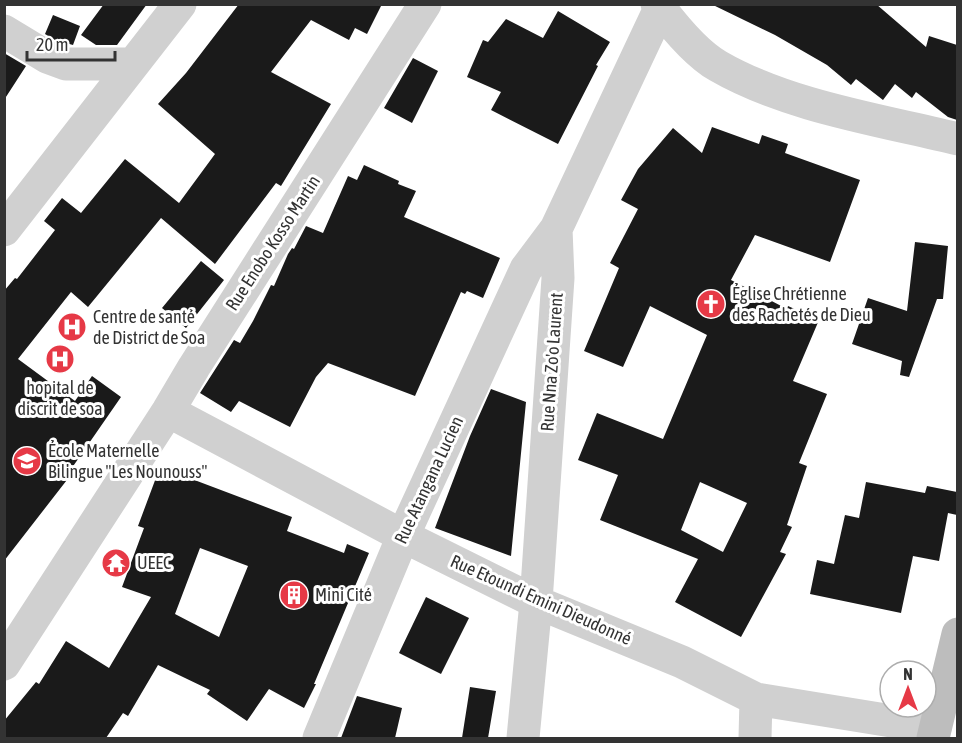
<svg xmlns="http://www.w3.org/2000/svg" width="962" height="743" viewBox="0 0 962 743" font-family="'Asap Condensed',sans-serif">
  <rect width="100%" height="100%" fill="#fff"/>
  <!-- building -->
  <path fill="#1a1a1a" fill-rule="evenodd" d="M 104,4 L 147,4 L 117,45 L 96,45 L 81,35 Z
    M 239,4 L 382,4 L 367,34 L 355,28 L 349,40 L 311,20 L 271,72 L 331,104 L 281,186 L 276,183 L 215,264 L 161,218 L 88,307 L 71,292 L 18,359 L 75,401 L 92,376 L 121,397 L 67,475 L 70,476 L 4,561 L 4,291 L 15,278 L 17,279 L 55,230 L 44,221 L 62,198 L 81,213 L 125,159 L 179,203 L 215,154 L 158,104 L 186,73 Z
    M 711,4 L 876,4 L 926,47 L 929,36 L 957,45 L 957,120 L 948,117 L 916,92 L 912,98 L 895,84 L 883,100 L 856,79 L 851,85 L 827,65 L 775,35 Z
    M 558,11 L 610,42 L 596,65 L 598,66 L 558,144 L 491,110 L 501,92 L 467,77 L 483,40 L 488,42 L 506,19 L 543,38 Z
    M 53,15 L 80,26 L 73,45 L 55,40 L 45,34 Z
    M 4,53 L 26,66 L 4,100 Z
    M 413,58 L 438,71 L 412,123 L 384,108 Z
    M 712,127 L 759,144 L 762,135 L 788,144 L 785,153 L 860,180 L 830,262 L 755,235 L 731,280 L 787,309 L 788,306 L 819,320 L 793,381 L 827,394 L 799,463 L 807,466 L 787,525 L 792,527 L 780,552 L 786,554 L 741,637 L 675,602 L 698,559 L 600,520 L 618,475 L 578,460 L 597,413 L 663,439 L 707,335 L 650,306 L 623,367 L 584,351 L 619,268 L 610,263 L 638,209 L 621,200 L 638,169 L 673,128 L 702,153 ZM 700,482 L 747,503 L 723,552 L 681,530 Z
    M 364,165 L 399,181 L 398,184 L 416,191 L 404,217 L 500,258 L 483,298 L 467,291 L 465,294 L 461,292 L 415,396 L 328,363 L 316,377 L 290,427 L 239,401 L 231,412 L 200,393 L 234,340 L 240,343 L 253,321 L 271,285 L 274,286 L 288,254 L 292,248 L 294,249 L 306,226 L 323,233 L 348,176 L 357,180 Z
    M 915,242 L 948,246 L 943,299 L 937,299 L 909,377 L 900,375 L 902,361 L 852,344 L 868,298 L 907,311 Z
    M 201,261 L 224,280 L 186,328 L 162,308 Z
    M 491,389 L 526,402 L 511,556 L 435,528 L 470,436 Z
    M 160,467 L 292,517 L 287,531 L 344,553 L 347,544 L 369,553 L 314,684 L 316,684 L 304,708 L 269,689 L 247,721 L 207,694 L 210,690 L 158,665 L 128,716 L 123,713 L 106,738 L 4,738 L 4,721 L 36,682 L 39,684 L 66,641 L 109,668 L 151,597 L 122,587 L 144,528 L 138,526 ZM 200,548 L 248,566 L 219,637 L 175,614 Z
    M 866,482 L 925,493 L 927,486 L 957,492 L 957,515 L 948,513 L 939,561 L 913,556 L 901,613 L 810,594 L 817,560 L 834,564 L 845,515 L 859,518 Z
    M 426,597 L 469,618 L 441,674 L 399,653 Z
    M 470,687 L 496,691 L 488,738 L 462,738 Z
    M 357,696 L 402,708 L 395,738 L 341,738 Z"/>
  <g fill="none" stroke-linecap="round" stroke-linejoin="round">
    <!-- street -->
    <path stroke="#d0d0d0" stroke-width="33" d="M 657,4 C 672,24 697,54 718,66 C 787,106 880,120 958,139
      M 4,31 L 47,57 L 66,64 L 133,64
      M 4,230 L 180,4
      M 168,411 L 403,536 L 536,602 L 682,662 L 756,699 L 935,728
      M 4,664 L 168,411 L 194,367 L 425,4
      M 319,738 L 403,536 L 526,269 L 556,229
      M 523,738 L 536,602 L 558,278 L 556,229 L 662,4
      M 755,738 L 756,699"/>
    <!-- secondary -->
    <path stroke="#bdbdbd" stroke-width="33" d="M 933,738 L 958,634"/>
  </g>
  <!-- icons -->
  <defs>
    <g id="church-disc" transform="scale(1.5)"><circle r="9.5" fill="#e63946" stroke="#fff"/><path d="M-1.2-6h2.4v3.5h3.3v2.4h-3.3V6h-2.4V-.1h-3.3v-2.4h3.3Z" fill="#fff"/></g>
    <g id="hospital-disc" transform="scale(1.5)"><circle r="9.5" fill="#e63946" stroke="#fff"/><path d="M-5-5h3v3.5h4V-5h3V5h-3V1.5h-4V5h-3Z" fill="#fff"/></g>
    <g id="school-disc" transform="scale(1.5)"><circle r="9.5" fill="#e63946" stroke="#fff"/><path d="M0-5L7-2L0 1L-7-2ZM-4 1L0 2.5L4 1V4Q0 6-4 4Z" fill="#fff"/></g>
    <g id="temple-disc" transform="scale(1.5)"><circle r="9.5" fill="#e63946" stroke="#fff"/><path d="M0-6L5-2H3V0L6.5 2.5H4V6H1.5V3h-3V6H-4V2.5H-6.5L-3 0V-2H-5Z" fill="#fff"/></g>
    <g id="building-disc" transform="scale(1.5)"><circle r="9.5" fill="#e63946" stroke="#fff"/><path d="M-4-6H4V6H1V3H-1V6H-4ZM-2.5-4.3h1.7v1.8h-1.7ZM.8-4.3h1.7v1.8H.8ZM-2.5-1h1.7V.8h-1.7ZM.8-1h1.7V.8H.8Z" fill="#fff"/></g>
  </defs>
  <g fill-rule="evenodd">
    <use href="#church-disc" x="711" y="304"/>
    <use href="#hospital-disc" x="72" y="327"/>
    <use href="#hospital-disc" x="60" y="359"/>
    <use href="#school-disc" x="27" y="461"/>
    <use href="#temple-disc" x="116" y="563"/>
    <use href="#building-disc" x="294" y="595"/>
  </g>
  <g text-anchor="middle" stroke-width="6" stroke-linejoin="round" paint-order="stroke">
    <!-- street labels -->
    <g font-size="18" fill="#333" stroke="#fff">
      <text transform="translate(273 243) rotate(-57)" y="6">Rue Enobo Kosso Martin</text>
      <text transform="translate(552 362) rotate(-86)" y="6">Rue Nna Zo'o Laurent</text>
      <text transform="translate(429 480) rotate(-65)" y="6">Rue Atangana Lucien</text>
      <text transform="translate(541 600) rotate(24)" y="6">Rue Etoundi Emini Dieudonné</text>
    </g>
    <!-- poi labels -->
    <g font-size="18" fill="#333" stroke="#fff" text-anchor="start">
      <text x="732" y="300">Église Chrétienne<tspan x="732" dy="21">des Rachetés de Dieu</tspan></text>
      <text x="93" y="323">Centre de santé<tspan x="93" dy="21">de District de Soa</tspan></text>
      <text x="60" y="394" text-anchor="middle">hopital de<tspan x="60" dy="21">discrit de soa</tspan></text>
      <text x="48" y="457">École Maternelle<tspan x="48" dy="21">Bilingue "Les Nounouss"</tspan></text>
      <text x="137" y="569">UEEC</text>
      <text x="315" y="601">Mini Cité</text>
    </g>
  </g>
  <!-- border -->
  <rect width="962" height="743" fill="none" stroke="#333333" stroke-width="12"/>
  <!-- north arrow -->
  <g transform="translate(908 689)"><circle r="28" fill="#ffffff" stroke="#adadad" stroke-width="1.5"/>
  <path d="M0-4.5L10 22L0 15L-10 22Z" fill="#e63946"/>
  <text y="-9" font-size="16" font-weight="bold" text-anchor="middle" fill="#333333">N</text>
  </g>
  <!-- scale -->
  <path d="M27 51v9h88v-9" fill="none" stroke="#333333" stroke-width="3"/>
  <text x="36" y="51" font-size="18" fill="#333333" stroke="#ffffff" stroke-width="4.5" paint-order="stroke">20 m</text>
</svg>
